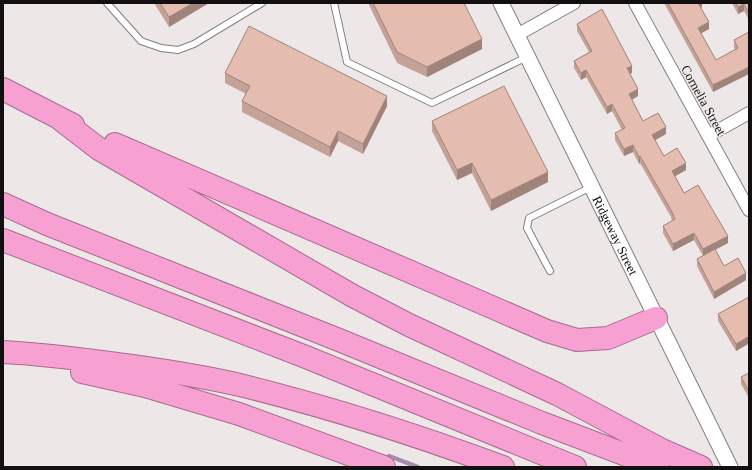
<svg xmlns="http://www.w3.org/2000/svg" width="752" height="470" viewBox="0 0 752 470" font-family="'Times New Roman',serif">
  <rect width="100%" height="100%" fill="#eee7e8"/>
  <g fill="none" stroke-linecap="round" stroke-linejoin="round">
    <!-- stream -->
    <path stroke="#a48caa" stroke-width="4.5" d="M 389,456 L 418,467"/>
    <!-- service casing -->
    <g stroke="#837d7e" stroke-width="8">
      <path id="service" d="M 107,3 L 141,41 L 161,48 L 178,50 L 194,44 L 262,3
        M 334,3 L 347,62 L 432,103 L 527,57
        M 550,271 L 527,228 L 529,218 L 591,187"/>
    </g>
    <!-- minor casing -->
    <g stroke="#837d7e" stroke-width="14">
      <path id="minor" d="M 635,3 L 749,210
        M 517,35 L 574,3
        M 708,136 L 749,113"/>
    </g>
    <!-- tertiary casing -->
    <g stroke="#837d7e" stroke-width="17">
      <g id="tertiary">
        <path id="s1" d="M 501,3 L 730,467"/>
      </g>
    </g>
    <!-- motorway casing -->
    <g stroke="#a66d8e" stroke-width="24">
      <path id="motorway" d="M 3,89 L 73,125
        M 60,119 L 99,149 L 353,296 L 409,325 L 557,394 L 662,450 L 701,467
        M 115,144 L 547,331 L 577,340 L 608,338 L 656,318
        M 3,204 L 47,224 L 339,340 L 542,423 L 658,467
        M 3,240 L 306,357 L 575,467
        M 3,352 C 46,354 89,360 132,366 C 168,371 205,377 240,385 C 329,407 417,435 503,467
        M 82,372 L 145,386 L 239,414 L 384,467"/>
    </g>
    <!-- service -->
    <use href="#service" stroke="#fff" stroke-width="6"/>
    <!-- minor -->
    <use href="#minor" stroke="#fff" stroke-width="12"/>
    <!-- tertiary -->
    <use href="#tertiary" stroke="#fff" stroke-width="15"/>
    <!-- motorway -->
    <use href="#motorway" stroke="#f7a0d2" stroke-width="22"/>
  </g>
  <!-- wall -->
  <path fill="#c5a297" d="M 154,3 L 209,3 L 169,27 Z
    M 369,3 L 464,3 L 482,49 L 427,77 L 397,63 L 369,5 Z
    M 664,3 L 704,3 L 702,4 L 702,7 L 701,8 L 709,29 L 701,33 L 716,60 L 735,50 L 734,47 L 734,40 L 749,32 L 713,92 Z
    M 732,3 L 749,3 L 749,20 L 744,11 L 738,14 Z
    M 577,24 L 632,73 L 630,74 L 638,96 L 632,100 L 643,121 L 666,134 L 655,140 L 664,156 L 686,170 L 675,176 L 684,193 L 728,243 L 715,250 L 724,266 L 746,280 L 714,299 L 697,266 L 697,259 L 703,256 L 694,240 L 673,251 L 663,233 L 663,226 L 672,221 L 671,217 L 640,163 L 639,164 L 633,152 L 624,156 L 615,140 L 615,133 L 622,130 L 612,111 L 607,114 L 586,77 L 581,80 L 574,68 L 574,61 L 589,52 L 577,31 Z
    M 225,73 L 387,106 L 363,154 L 338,141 L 330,157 L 242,112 L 242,101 L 246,94 L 225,83 Z
    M 432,121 L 548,182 L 491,211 L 472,173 L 457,180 L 432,131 Z
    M 749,297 L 749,346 L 748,344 L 736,351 L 718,321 L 718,314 Z
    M 749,373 L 749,398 L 741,384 L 741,377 Z"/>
  <!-- shaded-wall -->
  <path fill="#a0847b" d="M 193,3 L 209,3 L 169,27 L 169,17 Z
    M 698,3 L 704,3 L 702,4 L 702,7 L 698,9 Z
    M 744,4 L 744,11 L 738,14 L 738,7 Z
    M 709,22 L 709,29 L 698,35 L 698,28 Z
    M 482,39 L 482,49 L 427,77 L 427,67 Z
    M 632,66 L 632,73 L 627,75 L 627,68 Z
    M 749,67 L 749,74 L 713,92 L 713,85 Z
    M 586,70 L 586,77 L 581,80 L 581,73 Z
    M 638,89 L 638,96 L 629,101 L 629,94 Z
    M 387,96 L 387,106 L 363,154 L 363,144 Z
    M 612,104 L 612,111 L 607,114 L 607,107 Z
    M 666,127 L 666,134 L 652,142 L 652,135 Z
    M 338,131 L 338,141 L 330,157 L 330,147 Z
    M 633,145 L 633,152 L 624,156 L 624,149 Z
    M 640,156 L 640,163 L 639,164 L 639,157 Z
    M 472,163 L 472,173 L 457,180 L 457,170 Z
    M 686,163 L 686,170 L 672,178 L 672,171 Z
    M 548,172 L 548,182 L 491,211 L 491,200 Z
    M 694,233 L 694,240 L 673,251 L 673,244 Z
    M 728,236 L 728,243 L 703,256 L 703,249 Z
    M 746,273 L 746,280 L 714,299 L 714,292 Z
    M 748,337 L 748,344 L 736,351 L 736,344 Z"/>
  <!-- building -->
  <path fill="#e5bcb0" stroke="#a0847b" d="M 160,3 L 193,3 L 169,17 Z
    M 373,3 L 464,3 L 482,39 L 427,67 L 397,52 Z
    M 668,3 L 698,3 L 709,22 L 698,28 L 716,60 L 738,48 L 734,40 L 749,32 L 749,67 L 713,85 Z
    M 736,3 L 749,3 L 749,13 L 744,4 L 738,7 Z
    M 602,9 L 632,66 L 627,68 L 638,89 L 629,94 L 643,121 L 658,113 L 666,127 L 652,135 L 664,156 L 677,148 L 686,163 L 672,171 L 684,193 L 698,185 L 728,236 L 703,249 L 694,233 L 673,244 L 663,226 L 675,219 L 671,210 L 640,156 L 639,157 L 633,145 L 624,149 L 615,133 L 625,128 L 612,104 L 607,107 L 586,70 L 581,73 L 574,61 L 592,51 L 577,24 Z
    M 249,26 L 387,96 L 363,144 L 338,131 L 330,147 L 242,101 L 250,86 L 225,73 Z
    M 504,86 L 548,172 L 491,200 L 472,163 L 457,170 L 432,121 Z
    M 715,249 L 724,266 L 738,258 L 746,273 L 714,292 L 697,259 Z
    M 749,297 L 749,339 L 748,337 L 736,344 L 718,314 Z
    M 749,373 L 749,391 L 741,377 Z"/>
  <g text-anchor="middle" stroke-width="3" stroke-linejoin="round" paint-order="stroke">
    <!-- street labels -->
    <g font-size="13" fill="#110f0f" stroke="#eee7e8">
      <text transform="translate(704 100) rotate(61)" y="5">Cornelia Street</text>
      <text dy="5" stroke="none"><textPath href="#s1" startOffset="259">Ridgeway Street</textPath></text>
    </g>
  </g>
  <!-- border -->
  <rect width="752" height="470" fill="none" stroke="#110f0f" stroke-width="8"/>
</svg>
